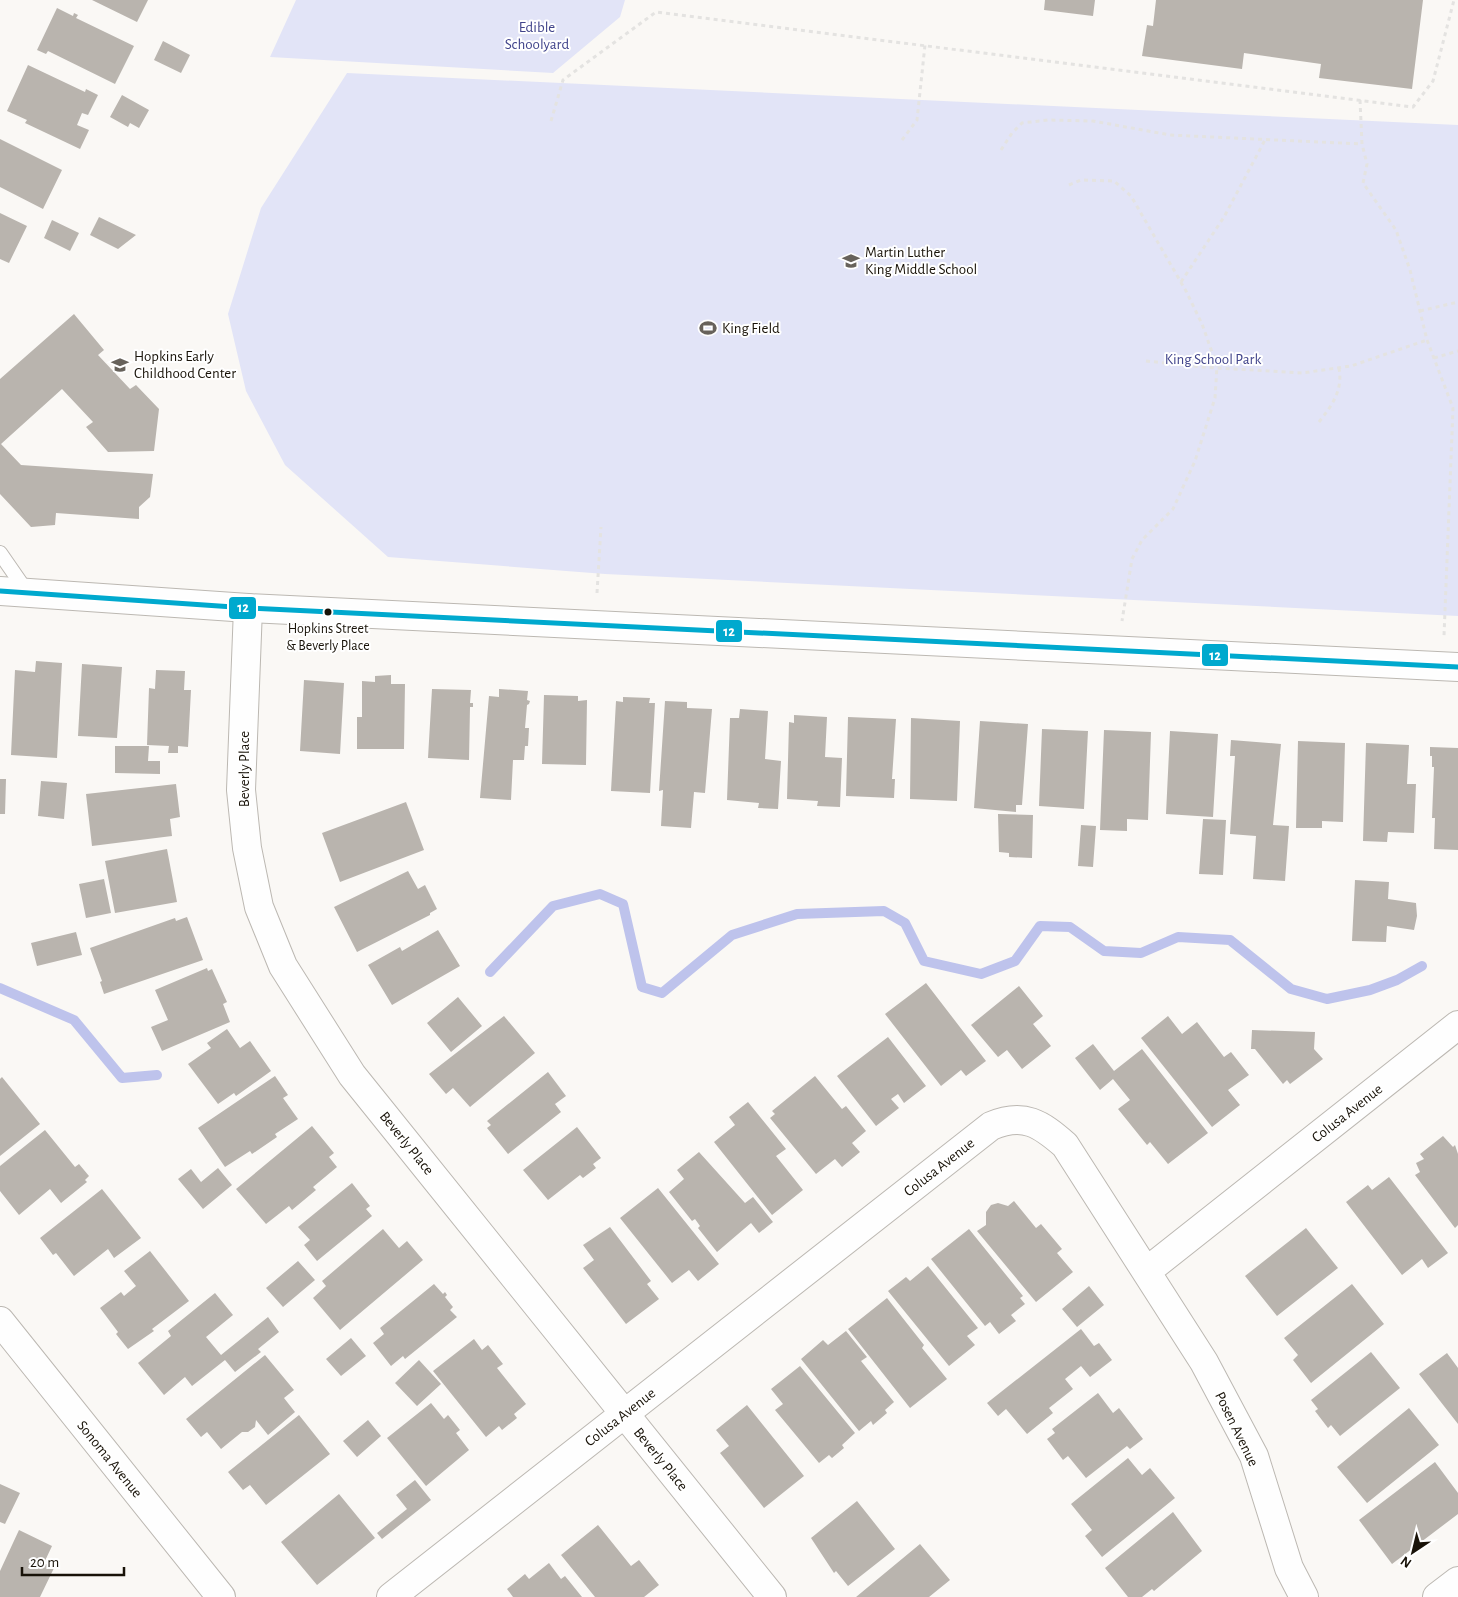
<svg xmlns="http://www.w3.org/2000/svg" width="1458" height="1597" viewBox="0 0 1458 1597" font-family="'Alegreya Sans',sans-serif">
  <rect width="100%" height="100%" fill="#faf8f5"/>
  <!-- green -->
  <path fill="#e2e4f7" d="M 296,0 L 625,0 L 620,17 L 553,73 L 270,57 Z
    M 347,73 L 1458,125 L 1458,616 L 605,574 L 388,557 L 285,465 L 246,391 L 228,314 L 261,208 Z"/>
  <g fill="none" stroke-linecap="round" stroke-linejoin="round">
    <!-- stream -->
    <path stroke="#bec3ec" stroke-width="10" d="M 490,972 L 553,906 L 600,894 L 623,904 L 642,987 L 662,993 L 732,935 L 797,914 L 884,911 L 905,923 L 924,961 L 981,974 L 1015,961 L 1040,926 L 1070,927 L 1104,951 L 1141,953 L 1178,937 L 1230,940 L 1291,989 L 1327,999 L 1370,990 L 1397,980 L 1422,966
      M 0,988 L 74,1020 L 122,1078 L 157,1075"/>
  </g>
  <!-- building -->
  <path fill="#b9b4ae" d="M 92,0 L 148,0 L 137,22 Z
    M 1045,0 L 1095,0 L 1093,16 L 1044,10 Z
    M 1156,0 L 1423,0 L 1412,89 L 1319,78 L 1321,64 L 1244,53 L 1242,69 L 1142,56 L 1147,25 L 1153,26 Z
    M 57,8 L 73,16 L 74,13 L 78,15 L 76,18 L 134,46 L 115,84 L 48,51 L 46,54 L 37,50 Z
    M 163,41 L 190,55 L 181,73 L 154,60 Z
    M 28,65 L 85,92 L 86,89 L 98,95 L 88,115 L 82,113 L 77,125 L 89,130 L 80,149 L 25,123 L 27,120 L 7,111 Z
    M 122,95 L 149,110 L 139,128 L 130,123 L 128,127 L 110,117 Z
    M 0,139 L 62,170 L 43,209 L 0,187 Z
    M 0,213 L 27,226 L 9,263 L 0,259 Z
    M 99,217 L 136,235 L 118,249 L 90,235 Z
    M 52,220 L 79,233 L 70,251 L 44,238 Z
    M 74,314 L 104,350 L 98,355 L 130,389 L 136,385 L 159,409 L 154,451 L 108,452 L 86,427 L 93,422 L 62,389 L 1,444 L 21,465 L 153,474 L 150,497 L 139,507 L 139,519 L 56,513 L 55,525 L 31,527 L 0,494 L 0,379 Z
    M 36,661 L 62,663 L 57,758 L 11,755 L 15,670 L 35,672 Z
    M 82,664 L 122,667 L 117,738 L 78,736 Z
    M 156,670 L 185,671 L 184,690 L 191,690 L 188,747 L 178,746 L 178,753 L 168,753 L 169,746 L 147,745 L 149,688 L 155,689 Z
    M 391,675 L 391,684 L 405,684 L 404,749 L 357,749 L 357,717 L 362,717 L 362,681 L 375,682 L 375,676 Z
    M 304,680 L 344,683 L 340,754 L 300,751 Z
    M 432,689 L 471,690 L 470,703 L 473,703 L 473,707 L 470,707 L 469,760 L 428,758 Z
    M 499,689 L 528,691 L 527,700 L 530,701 L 529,704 L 527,705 L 525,728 L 529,728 L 528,746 L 525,746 L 524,760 L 513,760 L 511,800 L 480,798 L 489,696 L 499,697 Z
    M 544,695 L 578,696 L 578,701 L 587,700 L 586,765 L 542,764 Z
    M 623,697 L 650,698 L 649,703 L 655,703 L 650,793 L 611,791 L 616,701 L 623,702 Z
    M 665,701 L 687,702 L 687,708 L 712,709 L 705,793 L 694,792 L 691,828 L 661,826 L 663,790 L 659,791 Z
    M 740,709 L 768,711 L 765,759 L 781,761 L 778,809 L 758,808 L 759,803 L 727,800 L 730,718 L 739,718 Z
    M 794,715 L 827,717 L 825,757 L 842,758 L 840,807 L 817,806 L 818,801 L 787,799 L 789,722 L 794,723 Z
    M 848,717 L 896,719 L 892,779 L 895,779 L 894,798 L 846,796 Z
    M 911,718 L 960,721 L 957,801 L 910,799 Z
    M 980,721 L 1028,724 L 1022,805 L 1016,805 L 1016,812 L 974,808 Z
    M 1042,729 L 1088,731 L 1084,809 L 1039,806 Z
    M 1104,730 L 1151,732 L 1148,820 L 1127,819 L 1127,831 L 1100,830 Z
    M 1170,731 L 1218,734 L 1213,817 L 1166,814 Z
    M 1231,740 L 1281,744 L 1273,825 L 1289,826 L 1285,881 L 1253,879 L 1256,836 L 1230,834 L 1235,756 L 1230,756 Z
    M 1298,741 L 1345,743 L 1343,822 L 1322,821 L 1322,828 L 1296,828 Z
    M 1366,743 L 1409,745 L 1407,784 L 1416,784 L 1414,833 L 1388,832 L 1387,842 L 1363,841 Z
    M 115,746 L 149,746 L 148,761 L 160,761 L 160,774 L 115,773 Z
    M 1430,747 L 1458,748 L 1458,850 L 1434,849 L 1435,818 L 1432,818 L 1434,767 L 1432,767 L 1432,756 L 1430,756 Z
    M 0,779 L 6,779 L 5,814 L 0,814 Z
    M 41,781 L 67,783 L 64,819 L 38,816 Z
    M 176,784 L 180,817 L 170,819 L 172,836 L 92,846 L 86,794 Z
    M 406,802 L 424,850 L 340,882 L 322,833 Z
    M 998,814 L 1033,815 L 1032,858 L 1009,857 L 1009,853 L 999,852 Z
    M 1203,819 L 1226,820 L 1223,875 L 1199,874 Z
    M 1081,825 L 1096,826 L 1093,867 L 1078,866 Z
    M 167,849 L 177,902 L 115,913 L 105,861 Z
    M 408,871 L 418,889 L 425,885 L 437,909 L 430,913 L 430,915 L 357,952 L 334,907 Z
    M 104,879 L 111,913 L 86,918 L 79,884 Z
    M 1355,880 L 1389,882 L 1388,899 L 1416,903 L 1417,916 L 1414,930 L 1387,926 L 1386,942 L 1352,941 Z
    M 187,917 L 203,960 L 104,994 L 100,982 L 102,981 L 90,948 L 175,918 L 176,921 Z
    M 438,930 L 460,966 L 392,1005 L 368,965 L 400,947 L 402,951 Z
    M 76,932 L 82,955 L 37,966 L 31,943 Z
    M 207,968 L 208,971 L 212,969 L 227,1002 L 223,1004 L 230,1022 L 162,1051 L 151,1027 L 168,1020 L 155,990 Z
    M 926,983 L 986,1061 L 966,1076 L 961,1070 L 941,1086 L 885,1014 Z
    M 1019,986 L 1043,1016 L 1033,1024 L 1051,1046 L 1022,1069 L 1007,1050 L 998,1057 L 971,1025 Z
    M 458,997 L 482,1026 L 451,1052 L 427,1023 Z
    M 504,1016 L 535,1053 L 470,1107 L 453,1088 L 446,1094 L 429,1074 Z
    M 1168,1016 L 1182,1034 L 1197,1022 L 1224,1057 L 1231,1052 L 1249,1075 L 1228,1090 L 1240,1105 L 1212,1127 L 1141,1038 Z
    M 227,1029 L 240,1048 L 250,1041 L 271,1071 L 236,1096 L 234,1093 L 218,1104 L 188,1064 L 211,1048 L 207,1043 Z
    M 1252,1030 L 1315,1032 L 1314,1049 L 1323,1059 L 1290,1084 L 1287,1080 L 1283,1084 L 1255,1049 L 1251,1049 Z
    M 888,1037 L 926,1086 L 904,1103 L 898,1094 L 891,1099 L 899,1108 L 876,1126 L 837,1076 Z
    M 1093,1044 L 1114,1071 L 1142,1049 L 1208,1133 L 1168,1164 L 1150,1142 L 1147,1145 L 1118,1109 L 1130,1100 L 1113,1079 L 1100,1090 L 1075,1058 Z
    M 548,1072 L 566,1096 L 555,1104 L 561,1112 L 508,1154 L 487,1128 L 491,1125 L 487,1121 Z
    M 275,1076 L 288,1095 L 283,1098 L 298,1119 L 275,1134 L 277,1137 L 252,1154 L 250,1151 L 225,1167 L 198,1128 Z
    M 815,1076 L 842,1109 L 846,1106 L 866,1131 L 852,1143 L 860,1152 L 842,1167 L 835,1159 L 816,1174 L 770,1118 L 775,1114 L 772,1111 Z
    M 2,1077 L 40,1124 L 0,1156 L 0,1079 Z
    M 748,1102 L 786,1149 L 776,1156 L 803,1190 L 772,1215 L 714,1142 L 735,1125 L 729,1117 Z
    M 312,1126 L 334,1153 L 329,1157 L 337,1167 L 313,1187 L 316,1190 L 292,1210 L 289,1206 L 266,1224 L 236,1189 Z
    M 577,1127 L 601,1158 L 593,1164 L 596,1168 L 583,1178 L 580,1175 L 548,1200 L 523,1170 Z
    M 45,1130 L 75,1167 L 79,1164 L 89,1176 L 85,1180 L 87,1182 L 61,1203 L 50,1189 L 19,1215 L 0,1191 L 0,1166 Z
    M 1443,1136 L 1453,1147 L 1455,1145 L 1458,1154 L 1458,1225 L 1455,1228 L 1415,1175 L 1420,1172 L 1416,1163 L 1424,1159 L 1420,1154 Z
    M 699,1152 L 745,1203 L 753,1197 L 773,1222 L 759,1233 L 751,1223 L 717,1252 L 698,1228 L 700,1226 L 695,1219 L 692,1221 L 669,1192 L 684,1179 L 677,1170 Z
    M 218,1168 L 232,1185 L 203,1209 L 178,1179 L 191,1169 L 201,1182 Z
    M 1389,1177 L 1448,1253 L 1428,1268 L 1422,1259 L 1402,1275 L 1346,1202 L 1368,1185 L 1372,1190 Z
    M 352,1183 L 370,1206 L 366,1209 L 372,1216 L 317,1261 L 304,1245 L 310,1240 L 298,1227 Z
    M 658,1188 L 719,1264 L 698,1281 L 689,1270 L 672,1283 L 620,1218 Z
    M 102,1189 L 141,1238 L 114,1258 L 108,1249 L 74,1276 L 56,1253 L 53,1255 L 40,1238 Z
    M 1014,1201 L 1036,1228 L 1041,1224 L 1062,1249 L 1057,1253 L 1073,1272 L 1036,1302 L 977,1231 L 986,1225 L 986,1212 L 991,1205 L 998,1203 L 1008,1206 Z
    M 610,1227 L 651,1281 L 647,1284 L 659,1299 L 626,1324 L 583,1268 L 594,1260 L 583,1245 Z
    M 1306,1228 L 1338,1268 L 1277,1316 L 1245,1276 Z
    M 383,1229 L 399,1248 L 407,1241 L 423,1260 L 340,1330 L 313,1298 L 326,1286 L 322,1281 Z
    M 969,1229 L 1023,1296 L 1020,1298 L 1025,1304 L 1011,1315 L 1016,1321 L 999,1334 L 990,1322 L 985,1326 L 931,1259 Z
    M 150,1251 L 189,1301 L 152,1329 L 154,1331 L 128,1349 L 116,1334 L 118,1332 L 100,1308 L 121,1292 L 124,1296 L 136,1286 L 124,1271 Z
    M 298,1261 L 315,1280 L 283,1307 L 266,1288 Z
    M 928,1266 L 978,1328 L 967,1336 L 975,1345 L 949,1366 L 888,1291 L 906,1277 L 910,1281 Z
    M 434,1284 L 443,1294 L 445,1292 L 447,1295 L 445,1297 L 453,1307 L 450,1310 L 457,1317 L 405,1359 L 403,1356 L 391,1366 L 373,1343 L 384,1334 L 380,1328 Z
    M 1352,1284 L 1384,1324 L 1311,1383 L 1293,1360 L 1298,1355 L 1284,1338 Z
    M 1089,1286 L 1104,1305 L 1077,1327 L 1062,1309 Z
    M 215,1293 L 233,1315 L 206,1337 L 221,1355 L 268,1317 L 279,1332 L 258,1349 L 261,1352 L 235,1372 L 225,1360 L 192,1386 L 185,1377 L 164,1395 L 138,1363 L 171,1336 L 168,1331 Z
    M 887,1298 L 924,1345 L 922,1348 L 947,1379 L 910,1408 L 848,1329 Z
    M 1081,1329 L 1094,1346 L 1099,1343 L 1112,1360 L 1090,1377 L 1081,1366 L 1065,1379 L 1073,1389 L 1049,1408 L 1053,1413 L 1027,1434 L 1006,1409 L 998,1416 L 987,1403 Z
    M 846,1331 L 867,1357 L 861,1361 L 894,1402 L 885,1410 L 887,1413 L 873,1425 L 871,1421 L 859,1431 L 801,1359 L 823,1340 L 828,1345 Z
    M 351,1338 L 366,1356 L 341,1376 L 326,1359 Z
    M 474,1339 L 482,1350 L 488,1345 L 503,1364 L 497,1368 L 526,1404 L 514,1414 L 517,1418 L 502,1430 L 499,1426 L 486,1437 L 433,1371 Z
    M 1371,1352 L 1400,1388 L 1340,1436 L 1331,1425 L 1328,1428 L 1315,1411 L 1318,1409 L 1311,1400 Z
    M 1447,1353 L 1458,1368 L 1458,1424 L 1419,1374 Z
    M 265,1355 L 294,1390 L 284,1398 L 295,1412 L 268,1435 L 256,1420 L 255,1427 L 248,1432 L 242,1432 L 221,1449 L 207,1432 L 201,1437 L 186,1419 Z
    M 419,1360 L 441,1384 L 417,1406 L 395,1383 Z
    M 800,1366 L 855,1433 L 842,1445 L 844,1448 L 832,1458 L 829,1455 L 819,1463 L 775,1410 L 783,1404 L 771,1389 Z
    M 1098,1393 L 1113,1413 L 1119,1408 L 1143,1439 L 1130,1449 L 1127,1446 L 1086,1478 L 1068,1456 L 1063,1460 L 1047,1439 L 1055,1433 L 1052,1429 Z
    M 431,1403 L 444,1419 L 448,1415 L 460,1430 L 456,1433 L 469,1450 L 426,1486 L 387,1438 Z
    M 747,1405 L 804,1476 L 764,1508 L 720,1453 L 729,1446 L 716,1430 Z
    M 1409,1408 L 1439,1445 L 1367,1503 L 1337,1467 Z
    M 299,1415 L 330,1454 L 266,1505 L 250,1485 L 243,1490 L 228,1472 Z
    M 368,1420 L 381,1436 L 357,1457 L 343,1441 Z
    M 1128,1458 L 1142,1475 L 1150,1468 L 1175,1498 L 1102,1557 L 1085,1536 L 1092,1530 L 1071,1504 Z
    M 1435,1462 L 1458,1493 L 1458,1514 L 1392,1564 L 1359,1520 Z
    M 415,1480 L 431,1500 L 382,1539 L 377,1533 L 407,1509 L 396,1495 Z
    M 0,1484 L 20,1493 L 5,1524 L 0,1522 Z
    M 339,1494 L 375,1538 L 317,1585 L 281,1542 Z
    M 857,1501 L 895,1549 L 848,1586 L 836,1571 L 834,1573 L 811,1538 Z
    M 1173,1512 L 1202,1551 L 1154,1591 L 1152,1589 L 1142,1597 L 1128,1597 L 1105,1568 Z
    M 598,1525 L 631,1566 L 639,1560 L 659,1585 L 644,1597 L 595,1597 L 561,1555 Z
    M 19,1530 L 52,1546 L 44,1563 L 54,1568 L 40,1597 L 0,1597 L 0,1571 Z
    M 920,1544 L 950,1580 L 929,1597 L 856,1597 Z
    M 549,1563 L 561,1579 L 565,1576 L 582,1597 L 513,1597 L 507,1589 L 525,1574 L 529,1579 Z"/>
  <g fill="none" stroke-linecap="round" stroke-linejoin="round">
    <!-- lane casing -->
    <g stroke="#bcb8b2" stroke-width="16">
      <path id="lane" d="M 0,553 L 27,592"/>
    </g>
    <!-- street casing -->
    <g stroke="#bcb8b2" stroke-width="30">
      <path id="street" d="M 248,608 L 241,790 L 247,848 L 259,907 L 283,966 L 352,1075 L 772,1597
        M 1147,1271 L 1458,1025
        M 0,1321 L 221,1597
        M 391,1597 L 991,1126 C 1024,1112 1041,1124 1065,1145 L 1204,1362 L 1254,1456 L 1289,1568 L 1304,1597
        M 1437,1597 L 1458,1581"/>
    </g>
    <!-- secondary casing -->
    <g stroke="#bcb8b2" stroke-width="30">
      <path id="secondary" d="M 0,591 L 248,608 L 1458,667"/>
    </g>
    <!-- path -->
    <path stroke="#e4e3e1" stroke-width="3" stroke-dasharray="4 4" stroke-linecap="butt" d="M 1360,100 L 1362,144 L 1367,164 L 1363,183 L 1396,230 L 1410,270 L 1427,340 L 1453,408 L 1444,636
      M 551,121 L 563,80 L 656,12 L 1413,107 L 1433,81 L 1454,0
      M 902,140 L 917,120 L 925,45
      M 1001,150 L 1012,133 L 1022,123 L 1048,120 L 1093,121 L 1170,135 L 1362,144
      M 1069,185 L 1081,180 L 1114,181 L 1131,196 L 1186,291 L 1202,324 L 1217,366 L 1215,398 L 1195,461 L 1173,509 L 1142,540 L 1132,559 L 1122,621
      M 1181,282 L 1224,217 L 1265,140
      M 1420,311 L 1458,302
      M 1434,358 L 1458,351
      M 1146,361 L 1202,367 L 1302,373 L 1351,366 L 1427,340
      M 1319,422 C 1332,405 1343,391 1339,368
      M 597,593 L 601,527"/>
    <!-- lane -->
    <use href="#lane" stroke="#fefefe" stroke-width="14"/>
    <!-- street -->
    <use href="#street" stroke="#fefefe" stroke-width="28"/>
    <!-- secondary -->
    <use href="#secondary" stroke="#fefefe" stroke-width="28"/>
    <!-- bus-1 casing -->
    <g stroke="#fff" stroke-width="9">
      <path id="bus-1" d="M 0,591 L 248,608 L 1458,667"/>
    </g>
    <!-- bus-1 -->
    <use href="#bus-1" stroke="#00a9ce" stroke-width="5"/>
  </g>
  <!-- icons -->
  <defs>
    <g id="school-bare" transform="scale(1.35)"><path d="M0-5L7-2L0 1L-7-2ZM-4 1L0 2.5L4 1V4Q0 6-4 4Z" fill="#67625b" stroke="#fff" stroke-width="2.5" paint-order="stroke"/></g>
    <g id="stadium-bare" transform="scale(1.35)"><path d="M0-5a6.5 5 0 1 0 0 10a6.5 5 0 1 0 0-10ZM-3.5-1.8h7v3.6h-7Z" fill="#67625b" stroke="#fff" stroke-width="2.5" paint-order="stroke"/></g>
  </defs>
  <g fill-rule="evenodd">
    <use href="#school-bare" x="851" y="261"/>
    <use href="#stadium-bare" x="708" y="328"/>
    <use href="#school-bare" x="120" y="365"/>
  </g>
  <!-- markers -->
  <circle fill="#181208" stroke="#fff" stroke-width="2" cx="328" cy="612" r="4.5"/>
  <g text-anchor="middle" stroke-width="4" stroke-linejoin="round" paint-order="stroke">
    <!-- bus labels -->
    <g font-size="14" fill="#181208" stroke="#fff">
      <text x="328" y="633">Hopkins Street<tspan x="328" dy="17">&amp; Beverly Place</tspan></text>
    </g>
    <!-- park labels -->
    <g font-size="15" fill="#41448b" stroke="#fff">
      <text x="537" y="32">Edible<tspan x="537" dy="17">Schoolyard</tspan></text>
      <text x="1213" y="364">King School Park</text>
    </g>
    <!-- poi labels -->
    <g font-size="15" fill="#181208" stroke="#fff" text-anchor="start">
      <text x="865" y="257">Martin Luther<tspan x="865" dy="17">King Middle School</tspan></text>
      <text x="722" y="333">King Field</text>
      <text x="134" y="361">Hopkins Early<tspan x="134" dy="17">Childhood Center</tspan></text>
    </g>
    <!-- street labels -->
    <g font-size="15" fill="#181208" stroke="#fff">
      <text transform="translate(244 769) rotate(-90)" y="5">Beverly Place</text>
      <text transform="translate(1347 1113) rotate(-38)" y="5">Colusa Avenue</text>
      <text transform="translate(407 1143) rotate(51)" y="5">Beverly Place</text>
      <text transform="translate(939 1167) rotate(-38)" y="5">Colusa Avenue</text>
      <text transform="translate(620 1417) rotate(-38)" y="5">Colusa Avenue</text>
      <text transform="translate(1237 1429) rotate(64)" y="5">Posen Avenue</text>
      <text transform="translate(110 1459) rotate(51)" y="5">Sonoma Avenue</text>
      <text transform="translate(661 1459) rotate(51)" y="5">Beverly Place</text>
    </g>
  </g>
  <g stroke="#fff" stroke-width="2">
    <rect x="228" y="596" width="29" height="24" rx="5" fill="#00a9ce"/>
    <rect x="715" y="619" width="28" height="24" rx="5" fill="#00a9ce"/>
    <rect x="1201" y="643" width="28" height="24" rx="5" fill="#00a9ce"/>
  </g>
  <g font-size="14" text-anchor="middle" font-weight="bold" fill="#fff">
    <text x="243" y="612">12</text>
    <text x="729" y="636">12</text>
    <text x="1215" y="660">12</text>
  </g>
  <!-- north arrow -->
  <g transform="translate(1413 1552) rotate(215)" stroke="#ffffff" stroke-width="4" paint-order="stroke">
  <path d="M0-4L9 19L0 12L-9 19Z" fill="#181208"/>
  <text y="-8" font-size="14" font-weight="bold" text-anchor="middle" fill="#181208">N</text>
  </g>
  <!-- scale -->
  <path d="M22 1567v8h102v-8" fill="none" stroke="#181208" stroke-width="2.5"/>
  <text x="30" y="1567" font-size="15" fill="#181208" stroke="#ffffff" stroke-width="4" paint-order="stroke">20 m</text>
</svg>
